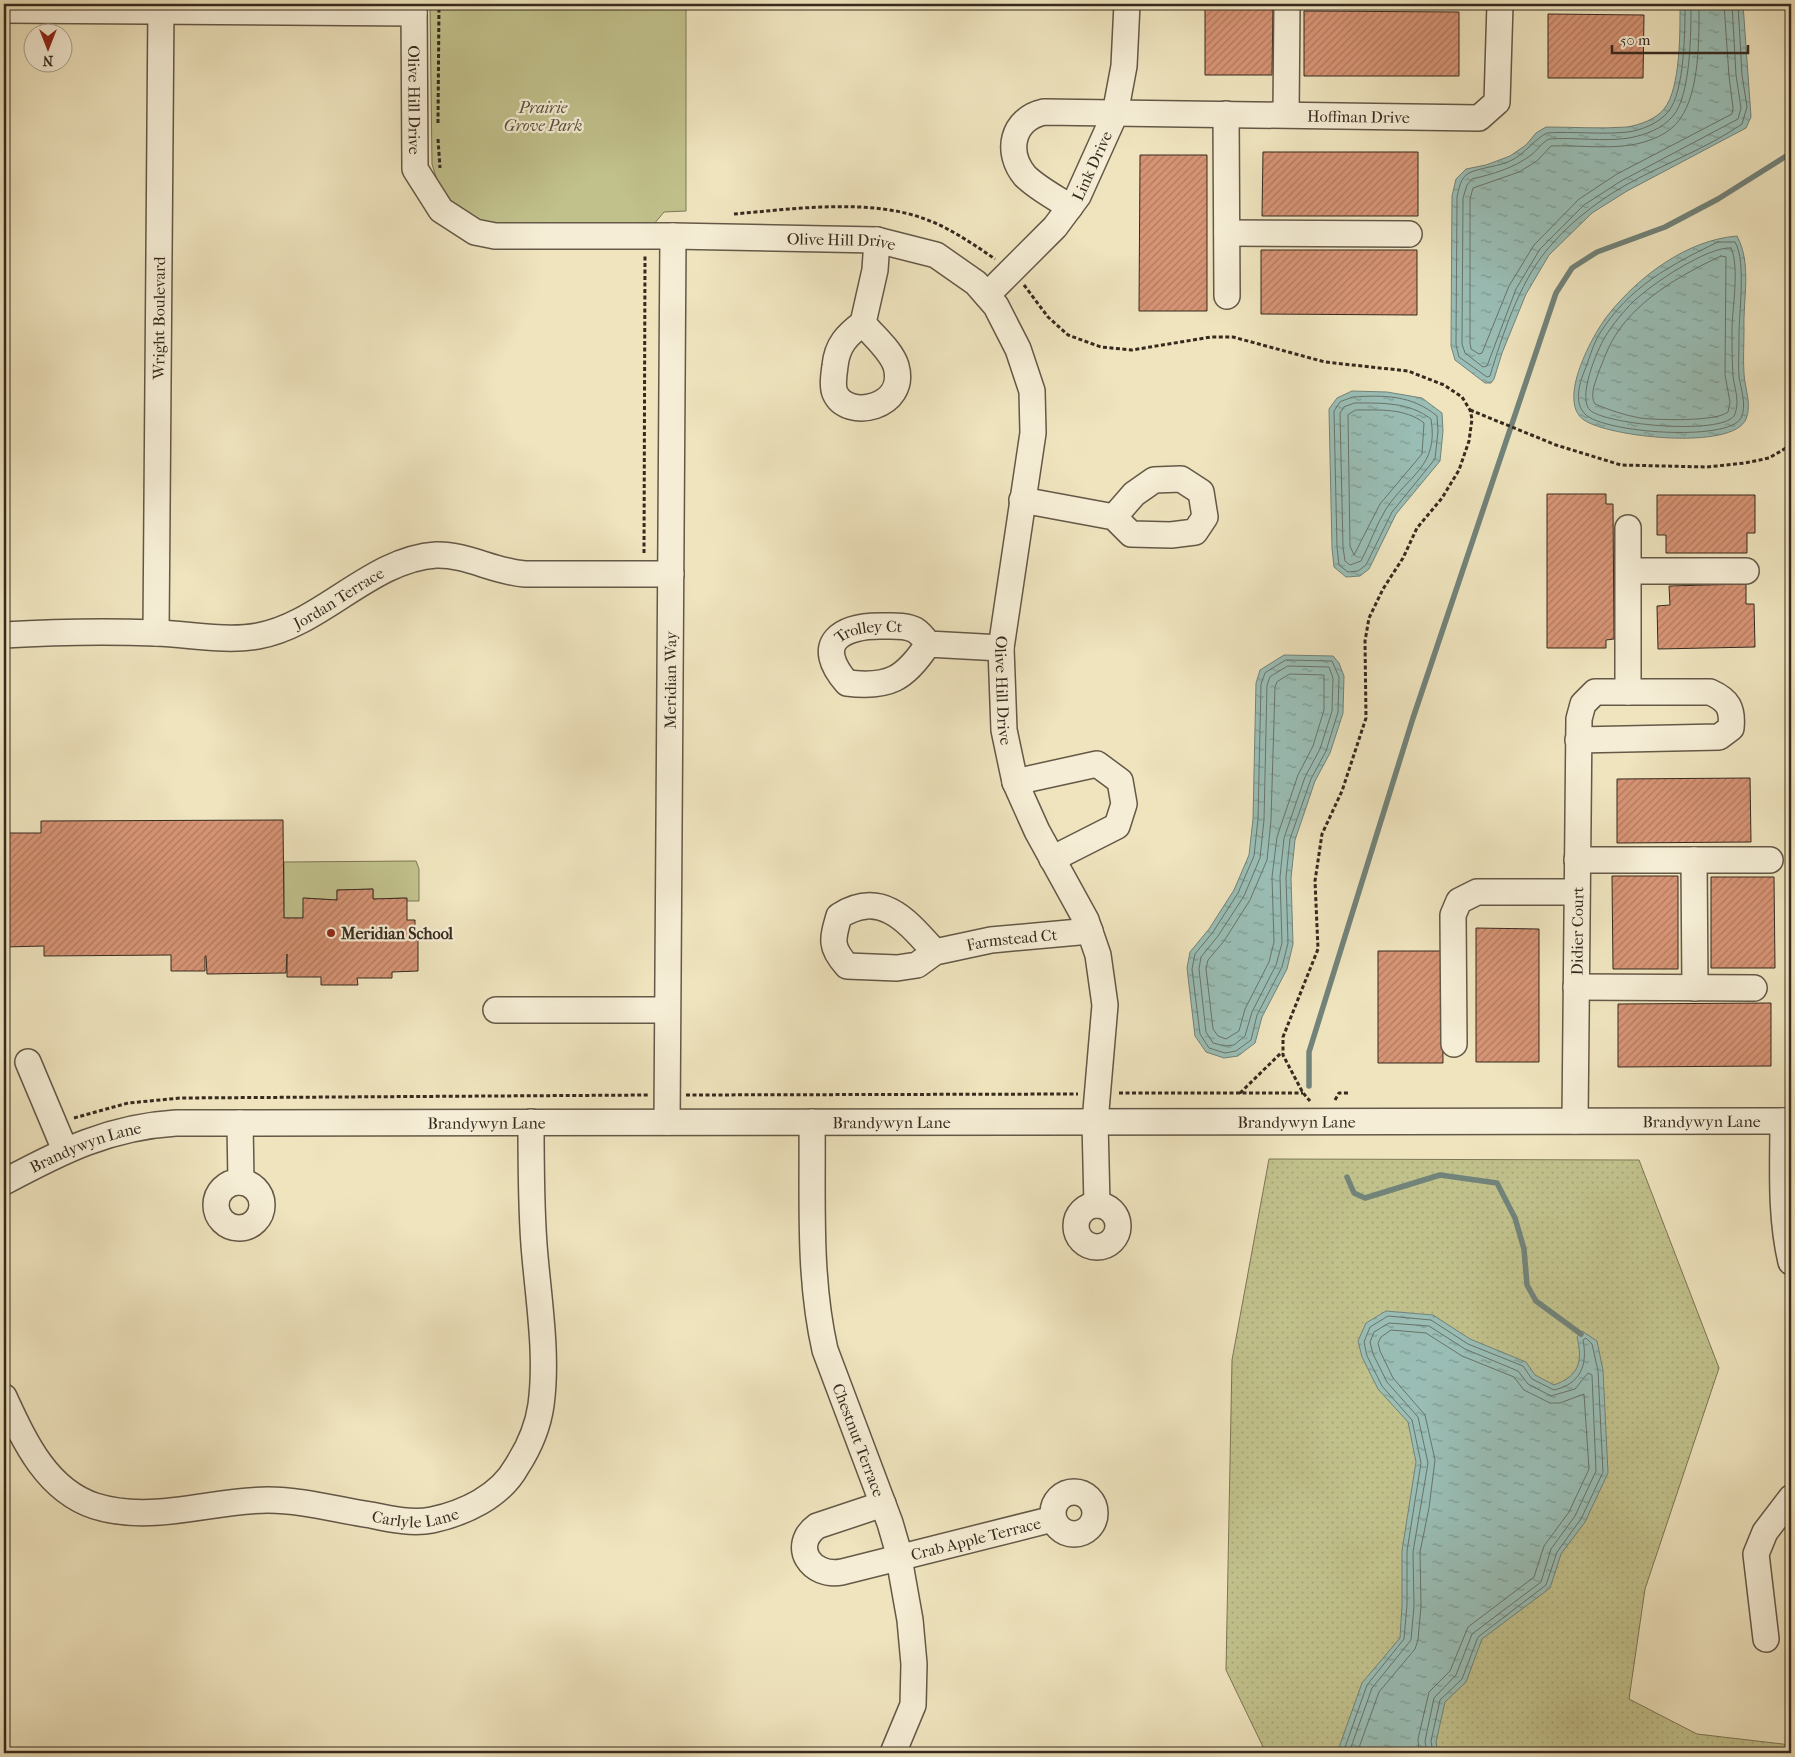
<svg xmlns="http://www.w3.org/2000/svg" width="1795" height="1757" viewBox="0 0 1795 1757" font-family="'IM FELL French Canon',serif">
  <defs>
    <pattern id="grass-dots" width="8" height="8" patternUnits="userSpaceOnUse" patternTransform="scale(1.25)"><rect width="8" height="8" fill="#c1c18c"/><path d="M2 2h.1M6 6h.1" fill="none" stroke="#a6a678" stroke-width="1.8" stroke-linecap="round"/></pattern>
    <pattern id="water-ripples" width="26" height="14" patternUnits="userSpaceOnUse" patternTransform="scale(1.25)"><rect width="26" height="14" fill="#9abeb6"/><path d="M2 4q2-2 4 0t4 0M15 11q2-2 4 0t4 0" fill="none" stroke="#7e9b93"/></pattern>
    <pattern id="building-hatch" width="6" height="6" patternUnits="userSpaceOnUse" patternTransform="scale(1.25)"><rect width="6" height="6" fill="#d79475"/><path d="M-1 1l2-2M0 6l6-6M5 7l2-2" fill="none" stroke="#af795f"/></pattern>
  </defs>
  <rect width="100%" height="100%" fill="#efe4be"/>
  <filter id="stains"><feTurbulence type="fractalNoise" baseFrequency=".004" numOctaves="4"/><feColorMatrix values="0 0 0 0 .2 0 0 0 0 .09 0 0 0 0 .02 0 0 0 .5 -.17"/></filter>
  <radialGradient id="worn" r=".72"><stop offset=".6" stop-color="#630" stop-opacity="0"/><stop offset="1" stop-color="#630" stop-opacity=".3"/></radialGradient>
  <!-- grass -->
  <path fill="url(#grass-dots)" stroke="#7c7656" d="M 1269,1159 L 1639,1160 L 1719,1368 L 1645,1589 L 1629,1699 L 1697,1734 L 1791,1745 L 1791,1753 L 1266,1753 L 1226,1670 L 1232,1360 Z"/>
  <!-- park -->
  <path fill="#c1c18c" stroke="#7c7656" d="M 430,4 L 686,8 L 686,211 L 664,212 L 654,224 L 510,230 L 481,222 L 458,211 L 437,180 L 432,164 Z
    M 416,861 L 419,869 L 419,901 L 407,901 L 406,898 L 373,899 L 373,889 L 337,890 L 337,900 L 304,898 L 303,918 L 284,918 L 284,862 Z"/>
  <!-- water -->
  <path fill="url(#water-ripples)" stroke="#72837a" d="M 1680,4 L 1743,4 L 1751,117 L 1746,128 L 1627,191 L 1592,213 L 1549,255 L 1526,294 L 1502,353 L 1494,379 L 1491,383 L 1485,383 L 1455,360 L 1451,346 L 1452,196 L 1456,179 L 1466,169 L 1486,165 L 1510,156 L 1526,145 L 1536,133 L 1546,127 C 1573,127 1601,129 1627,127 C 1640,125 1656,119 1664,109 C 1681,88 1680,30 1680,4 Z
    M 1737,236 C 1752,264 1743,298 1744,329 C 1744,344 1743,359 1744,374 C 1745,389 1752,404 1746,419 C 1733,451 1608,437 1584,420 C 1556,401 1593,334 1608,315 C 1639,276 1687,240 1737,236 Z
    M 1352,391 L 1387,392 L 1422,398 L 1442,413 L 1443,431 L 1440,461 L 1396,514 L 1369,569 L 1360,576 L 1346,577 L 1334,567 L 1332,548 L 1329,409 L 1337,398 Z
    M 1284,655 L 1333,656 L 1339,663 L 1344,676 L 1343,713 L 1330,753 L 1315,781 L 1295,840 L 1291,878 L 1293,944 L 1287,969 L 1262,1017 L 1255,1043 L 1238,1056 L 1224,1058 L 1206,1052 L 1195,1036 L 1187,968 L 1190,952 L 1209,929 L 1234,890 L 1249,855 L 1253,819 L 1256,683 L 1260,670 Z
    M 1386,1311 L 1433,1315 L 1470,1339 L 1526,1362 L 1535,1375 L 1554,1385 C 1579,1376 1583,1362 1577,1337 L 1582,1331 L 1597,1341 L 1603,1370 L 1608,1473 L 1585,1522 L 1561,1554 L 1550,1588 L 1482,1639 L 1466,1682 L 1445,1702 L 1436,1742 L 1438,1753 L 1337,1753 L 1362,1683 L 1400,1638 L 1402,1605 L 1402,1551 L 1416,1462 L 1408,1422 L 1378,1389 L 1362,1357 L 1358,1341 L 1366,1323 Z"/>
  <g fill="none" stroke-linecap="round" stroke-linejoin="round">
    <!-- shore -->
    <path stroke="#68746a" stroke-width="1" d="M 1685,4 C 1685,29 1685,92 1668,112 C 1659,123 1642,130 1628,132 C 1601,135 1574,131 1547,133 C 1535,139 1527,151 1514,159 C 1500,167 1481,167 1469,173 C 1460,178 1459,189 1457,197 L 1456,345 L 1459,357 L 1487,377 L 1490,376 C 1502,336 1519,284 1546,251 C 1567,225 1595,203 1624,186 C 1663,164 1706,149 1742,124 L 1747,107 L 1742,75 L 1738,4
      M 1691,4 C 1691,31 1691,95 1673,116 C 1662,129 1645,135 1629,138 C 1604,142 1575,137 1549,139 C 1541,143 1538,150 1531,155 C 1514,168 1493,174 1472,179 L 1467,185 L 1463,198 L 1462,344 L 1465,353 L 1483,367 L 1487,366 L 1516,289 L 1540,249 L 1584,205 L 1621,181 L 1738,119 L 1741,108 L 1736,75 L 1732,4
      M 1699,4 C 1699,37 1700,91 1680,119 C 1670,134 1649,142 1631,145 C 1605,149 1577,145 1551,146 L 1537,161 L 1519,172 L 1473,188 L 1470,199 L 1470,343 L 1471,349 L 1479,354 L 1482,353 L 1509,286 L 1534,245 L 1579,199 L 1617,174 L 1732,114 L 1733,108 L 1729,76 L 1724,4
      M 1718,242 L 1735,242 C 1747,262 1738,317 1739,343 C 1739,354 1738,366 1739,377 C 1741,389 1747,406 1741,418 C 1728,442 1603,433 1585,414 C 1574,403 1579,385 1584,372 C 1589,360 1593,344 1600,333 C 1629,287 1670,265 1718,242 Z
      M 1731,248 C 1740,268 1732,308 1732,331 C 1732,346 1732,361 1733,376 C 1734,385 1737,393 1737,402 C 1737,406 1736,413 1734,416 C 1719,435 1610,425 1591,411 C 1576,400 1597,350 1605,337 C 1612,325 1624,311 1633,302 C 1650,285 1708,246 1731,248 Z
      M 1721,256 L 1726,257 L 1725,375 L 1730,402 L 1728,412 C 1716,422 1656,420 1640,418 C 1624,415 1609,410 1595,404 C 1589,395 1596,381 1599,371 C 1603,362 1606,352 1611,343 C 1632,302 1682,274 1721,256 Z
      M 1353,397 C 1384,395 1412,395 1437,416 L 1438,431 L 1435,459 L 1392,512 L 1366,565 L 1358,571 L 1348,572 L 1339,565 L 1337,547 L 1334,411 L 1340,402 Z
      M 1355,403 C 1382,403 1409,402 1431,419 C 1439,467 1408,475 1386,509 C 1376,525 1370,544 1361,561 L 1350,565 L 1345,561 L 1343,547 L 1340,413 L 1344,407 Z
      M 1356,410 C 1379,410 1405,408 1424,423 L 1422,454 L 1380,504 L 1354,555 L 1350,546 L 1348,415 Z
      M 1286,660 L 1332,661 L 1339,677 L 1338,712 L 1326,751 L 1311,779 L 1290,839 L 1286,877 L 1288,943 L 1282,967 L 1257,1015 L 1251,1040 L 1236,1051 L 1225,1053 L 1209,1048 L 1200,1034 L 1192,969 L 1195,954 L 1213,932 L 1238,893 L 1254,856 L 1258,819 L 1261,684 L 1265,673 Z
      M 1288,666 L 1329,667 L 1333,678 L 1332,711 L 1320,749 L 1305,777 L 1284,838 L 1280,877 L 1282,943 L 1276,965 L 1252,1012 L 1245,1036 L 1234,1045 L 1225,1046 L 1213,1043 L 1206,1032 L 1199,969 L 1201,957 L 1218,936 L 1244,896 L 1260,858 L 1264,820 L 1267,685 L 1270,677 Z
      M 1290,674 L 1324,675 L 1324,710 L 1313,746 L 1298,775 L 1277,837 L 1272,877 L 1274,942 L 1269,962 L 1245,1009 L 1239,1031 L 1226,1039 L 1218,1036 L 1213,1029 L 1206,969 L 1208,960 L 1224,941 L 1250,900 L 1267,860 L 1271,820 L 1275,687 L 1277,682 Z
      M 1343,1753 L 1367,1685 L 1404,1639 L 1407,1605 L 1407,1551 L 1421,1463 L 1412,1420 L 1382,1386 L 1367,1356 L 1364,1342 L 1370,1327 L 1388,1316 L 1431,1320 L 1468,1344 L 1523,1366 L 1532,1379 L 1554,1390 C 1580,1384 1588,1366 1583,1340 L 1586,1338 L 1592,1344 L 1598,1371 L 1603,1472 L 1581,1519 L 1557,1552 L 1546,1585 L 1478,1637 L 1462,1679 L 1440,1700 L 1431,1741 L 1433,1753
      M 1349,1753 L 1372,1688 L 1411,1640 L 1414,1606 L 1413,1552 L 1428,1463 L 1418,1417 L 1387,1382 L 1373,1354 L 1370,1342 L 1374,1332 L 1389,1323 L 1429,1326 L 1465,1349 L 1518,1371 L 1528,1384 L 1551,1396 L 1575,1389 L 1588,1373 L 1592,1375 L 1596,1471 L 1575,1516 L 1551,1549 L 1541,1582 L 1472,1634 L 1456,1675 L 1434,1698 L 1425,1741 L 1427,1753
      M 1357,1753 L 1379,1692 L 1415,1649 L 1418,1640 L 1421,1606 L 1420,1552 L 1429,1508 L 1435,1460 L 1425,1415 L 1393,1378 L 1380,1351 L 1378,1343 L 1381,1337 L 1391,1330 L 1426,1333 L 1462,1356 L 1514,1377 L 1524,1390 L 1550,1403 L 1560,1403 L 1584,1394 L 1589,1469 L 1569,1512 L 1544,1546 L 1534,1577 L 1468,1627 L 1450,1671 L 1429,1692 L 1418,1739 L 1419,1753"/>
    <!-- stream -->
    <path stroke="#72837a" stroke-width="5.5" d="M 1309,1086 L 1309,1052 L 1413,718 L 1556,293 L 1572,268 L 1597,252 L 1665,227 L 1718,199 L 1791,153
      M 1347,1177 L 1354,1193 L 1365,1198 L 1440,1175 L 1497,1183 L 1515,1218 L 1524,1249 L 1527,1285 L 1536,1301 L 1581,1334"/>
  </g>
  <!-- building -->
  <path fill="url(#building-hatch)" stroke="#362a1f" d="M 1205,4 L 1273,4 L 1272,75 L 1205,75 Z
    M 1304,11 L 1459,12 L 1459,76 L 1304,76 Z
    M 1548,14 L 1644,15 L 1643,78 L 1548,78 Z
    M 1263,152 L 1418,152 L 1418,216 L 1262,216 Z
    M 1140,155 L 1207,155 L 1207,311 L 1139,311 Z
    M 1261,250 L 1417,250 L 1417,315 L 1261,314 Z
    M 1547,494 L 1606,494 L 1606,504 L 1613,504 L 1614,639 L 1606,640 L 1606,648 L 1547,648 Z
    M 1657,495 L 1755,495 L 1755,533 L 1747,533 L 1747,553 L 1666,553 L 1666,535 L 1657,535 Z
    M 1746,584 L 1746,604 L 1754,604 L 1755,647 L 1658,649 L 1657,606 L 1670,605 L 1669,586 Z
    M 1750,778 L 1751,842 L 1617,843 L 1617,779 Z
    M 283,820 L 284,918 L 303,918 L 303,898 L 337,900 L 337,890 L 373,889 L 373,899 L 407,898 L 407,920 L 415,920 L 415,938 L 418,938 L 418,971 L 392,972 L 392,978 L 357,978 L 358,985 L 321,985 L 321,977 L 287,977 L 287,954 L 286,973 L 207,974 L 206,956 L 205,956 L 205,971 L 171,971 L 171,955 L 44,956 L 44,946 L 4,947 L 4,833 L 41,833 L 41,821 Z
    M 1612,876 L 1678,876 L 1678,969 L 1613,969 Z
    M 1711,877 L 1774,877 L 1775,968 L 1711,968 Z
    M 1476,928 L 1539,929 L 1539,1062 L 1476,1062 Z
    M 1378,951 L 1442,951 L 1443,1063 L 1378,1063 Z
    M 1771,1003 L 1771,1066 L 1618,1067 L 1618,1004 Z"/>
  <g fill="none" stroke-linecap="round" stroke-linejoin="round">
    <!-- minor casing -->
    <g stroke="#645847" stroke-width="28">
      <g id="minor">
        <path id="s1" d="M 414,4 L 415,169 L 441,210 L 475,232 L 495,236 L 673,236 L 877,240 L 936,255 L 976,283 L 996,306 L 1018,349 L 1032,391 L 1033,433 L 1001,648 L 1004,730 L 1015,782 L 1037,831 L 1086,920 L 1098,955 L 1105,1005 L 1095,1122 L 1097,1205"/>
        <path d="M 4,10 L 414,13"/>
        <path d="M 1226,114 L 1227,296"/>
        <path d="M 1286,114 L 1287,4"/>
        <path id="s2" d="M 1070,207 C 1056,198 1037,188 1025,176 C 1005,152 1012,119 1044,112 L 1479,118 L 1497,102 L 1500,4"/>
        <path d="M 1227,233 L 1409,234"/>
        <path id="s3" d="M 987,295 L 1055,227 L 1078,196 L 1115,114 L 1124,66 L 1127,4"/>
        <path d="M 863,323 C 873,336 891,350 896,366 C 908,408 847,421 835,393 C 832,386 834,374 835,366 C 837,345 847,335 863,323 L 875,270 L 877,240"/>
        <path d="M 1022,500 L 1114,517 L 1131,534 L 1171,535 L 1195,532 L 1205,517 L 1201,492 L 1181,479 L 1154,480 L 1134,494 L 1114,517"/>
        <path d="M 1628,528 L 1628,692"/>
        <path d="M 1629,571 L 1746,571"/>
        <path id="s4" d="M 156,633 L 161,4"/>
        <path id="s5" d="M 4,635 C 54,632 105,631 156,633 C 189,634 225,642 258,636 C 321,625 371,559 436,555 C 466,554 495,572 525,574 L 671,574"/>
        <path id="s6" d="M 928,644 C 905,679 889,688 847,683 C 812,643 841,625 884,626 C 893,626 906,625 915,630 C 920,633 924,638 928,644 L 1001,648"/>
        <path d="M 1015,782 L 1097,764 L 1120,781 L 1124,804 L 1117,826 L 1052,859"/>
        <path d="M 1577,860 L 1694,860"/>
        <path id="s7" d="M 935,952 C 907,921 882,889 839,916 C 832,940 830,947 847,966 L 897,968 L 917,965 L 935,952 L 991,940 L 1090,931"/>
        <path d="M 1576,987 L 1754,988"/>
        <path d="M 1695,988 L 1694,860 L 1770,860"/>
        <path d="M 496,1010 L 667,1010"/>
        <path d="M 1454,1044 L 1453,915 L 1459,901 L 1477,892 L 1577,892"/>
        <path d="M 28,1062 L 65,1150"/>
        <path id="s8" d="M 1575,1121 L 1579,719 L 1583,704 L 1595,692 L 1710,692 C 1728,700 1733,708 1731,728 L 1719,737 L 1578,740"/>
        <path d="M 1783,1121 C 1783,1168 1780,1215 1791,1262"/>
        <path id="s9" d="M 667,1122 L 673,236"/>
        <path id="s10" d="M 812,1122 C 813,1199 808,1275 825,1350 L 890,1523 L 897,1547 L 910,1620 L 914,1664 L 913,1705 L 893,1753"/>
        <path d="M 240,1123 L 241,1182"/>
        <path id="s11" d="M 4,1182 C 62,1151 109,1127 176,1123 L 1791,1121"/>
        <circle cx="239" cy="1205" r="23"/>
        <circle cx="1097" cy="1226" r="21"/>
        <path id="s12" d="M 4,1397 C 24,1440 46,1490 95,1506 C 152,1524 211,1500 268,1500 C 303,1500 337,1510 371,1515 C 390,1519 412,1524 432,1520 C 464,1513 500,1497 517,1466 C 528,1449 538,1426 541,1405 C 548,1353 538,1297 534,1245 C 531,1204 531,1163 531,1122"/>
        <circle cx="1074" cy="1513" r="21"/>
        <path id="s13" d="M 883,1504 L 817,1526 C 790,1546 811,1578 842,1572 L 1053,1519"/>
        <path d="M 1766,1639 L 1756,1554 L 1765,1532 L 1791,1498"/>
      </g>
    </g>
    <!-- path -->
    <path stroke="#362a1f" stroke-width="3" stroke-dasharray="4 2.5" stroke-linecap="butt" d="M 438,123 L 439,4
      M 438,139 L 440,168
      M 734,214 C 793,209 869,198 925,219 C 950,228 973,244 995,259
      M 1024,285 L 1048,317 L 1068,335 L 1101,347 L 1132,350 L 1211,337 L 1233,337 L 1325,362 L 1408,371 L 1444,385 L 1462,397 L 1470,410 L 1472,419 L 1469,441 L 1459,470 L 1442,498 L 1417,528 L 1403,558 L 1383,589 L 1369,618 L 1365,641 L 1366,718 L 1342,791 L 1322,834 L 1315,881 L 1318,949 L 1283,1037 L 1283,1055 L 1303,1093 L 1310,1101
      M 1470,410 L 1556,445 L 1621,465 L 1707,467 L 1745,463 L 1769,458 L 1791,445
      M 644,553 L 645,256
      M 1119,1093 L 1303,1093
      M 1240,1093 L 1282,1052
      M 686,1095 L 1078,1094
      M 1335,1100 L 1339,1093 L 1348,1093
      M 74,1118 L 128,1103 L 180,1098 L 648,1095"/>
    <!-- minor -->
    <use href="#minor" stroke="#f5edd5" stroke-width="25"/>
  </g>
  <!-- markers -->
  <circle fill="#8f2418" stroke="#f5edd5" stroke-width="2" cx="331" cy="933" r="5"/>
  <g text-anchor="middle" stroke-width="4.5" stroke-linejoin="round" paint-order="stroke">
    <!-- street labels -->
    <g font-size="16" fill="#362a1f" stroke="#f5edd5">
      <text dy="6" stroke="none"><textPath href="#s1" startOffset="96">Olive Hill Drive</textPath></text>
      <text dy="6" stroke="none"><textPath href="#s2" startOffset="451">Hoffman Drive</textPath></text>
      <text dy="6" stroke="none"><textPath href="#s3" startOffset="168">Link Drive</textPath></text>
      <text dy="6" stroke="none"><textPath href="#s1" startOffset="621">Olive Hill Drive</textPath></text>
      <text dy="6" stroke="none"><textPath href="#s4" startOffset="315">Wright Boulevard</textPath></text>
      <text dy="6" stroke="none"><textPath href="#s5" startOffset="344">Jordan Terrace</textPath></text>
      <text dy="6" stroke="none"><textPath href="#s6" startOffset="181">Trolley Ct</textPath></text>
      <text dy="6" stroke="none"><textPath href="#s9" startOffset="442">Meridian Way</textPath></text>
      <text dy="6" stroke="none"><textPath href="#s1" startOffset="1191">Olive Hill Drive</textPath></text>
      <text dy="6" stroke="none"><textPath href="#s8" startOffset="190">Didier Court</textPath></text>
      <text dy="6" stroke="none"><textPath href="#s7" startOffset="340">Farmstead Ct</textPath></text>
      <text dy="6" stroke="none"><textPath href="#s11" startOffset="1709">Brandywyn Lane</textPath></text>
      <text dy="6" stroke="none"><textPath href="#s11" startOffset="899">Brandywyn Lane</textPath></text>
      <text dy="6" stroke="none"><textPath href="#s11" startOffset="1304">Brandywyn Lane</textPath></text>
      <text dy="6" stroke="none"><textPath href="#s11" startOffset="494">Brandywyn Lane</textPath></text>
      <text dy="6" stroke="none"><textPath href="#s11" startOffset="89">Brandywyn Lane</textPath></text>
      <text dy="6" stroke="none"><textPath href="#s10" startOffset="325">Chestnut Terrace</textPath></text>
      <text dy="6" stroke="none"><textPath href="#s12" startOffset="470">Carlyle Lane</textPath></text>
      <text dy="6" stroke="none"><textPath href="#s13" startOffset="284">Crab Apple Terrace</textPath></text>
    </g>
    <!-- park labels -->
    <g font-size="16" font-style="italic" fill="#59503a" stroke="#f5edd5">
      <text x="543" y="113">Prairie<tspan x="543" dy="18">Grove Park</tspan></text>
    </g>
    <!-- poi labels -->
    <g font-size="16" font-weight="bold" fill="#362a1f" stroke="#f5edd5" text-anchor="start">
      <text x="341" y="939">Meridian School</text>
    </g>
  </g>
  <!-- margin -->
  <rect width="1795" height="1757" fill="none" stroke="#efe4be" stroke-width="20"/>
  <rect x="5" y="5" width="1785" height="1747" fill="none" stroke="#362a1f" stroke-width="2.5"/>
  <rect x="10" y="10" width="1775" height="1737" fill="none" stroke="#362a1f"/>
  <!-- north arrow -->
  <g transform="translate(48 48) rotate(180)"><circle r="24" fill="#f5edd5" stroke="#a99f8c"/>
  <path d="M0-4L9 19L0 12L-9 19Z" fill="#8f2418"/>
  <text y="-8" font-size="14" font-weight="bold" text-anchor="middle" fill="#362a1f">N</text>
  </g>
  <!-- scale -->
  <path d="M1612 45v8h136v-8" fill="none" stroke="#362a1f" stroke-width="2.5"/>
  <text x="1620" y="45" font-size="15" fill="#362a1f" stroke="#f5edd5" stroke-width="4" paint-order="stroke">50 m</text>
  <rect width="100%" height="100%" filter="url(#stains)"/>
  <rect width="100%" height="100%" fill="url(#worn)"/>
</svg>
